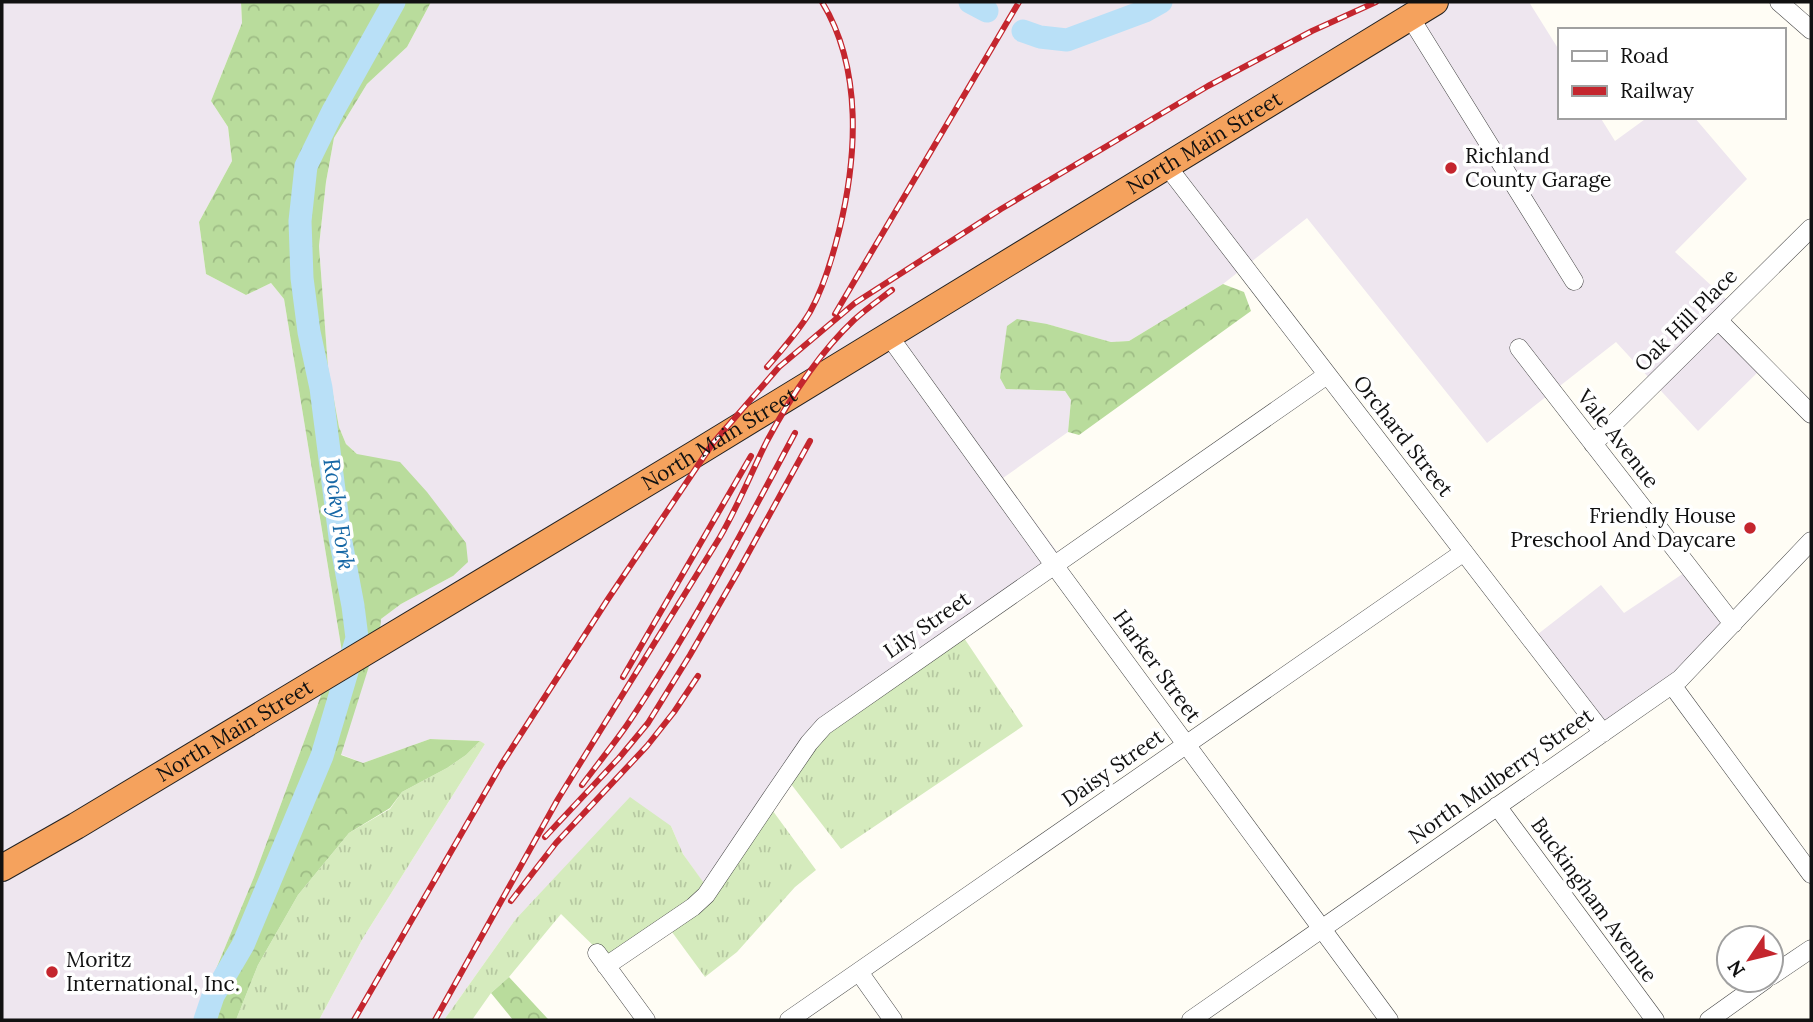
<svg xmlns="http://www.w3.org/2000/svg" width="1813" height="1022" viewBox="0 0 1813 1022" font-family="Lora,serif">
  <defs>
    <pattern id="grass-tufts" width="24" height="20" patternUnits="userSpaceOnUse" patternTransform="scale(1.75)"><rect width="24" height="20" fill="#d5ebbd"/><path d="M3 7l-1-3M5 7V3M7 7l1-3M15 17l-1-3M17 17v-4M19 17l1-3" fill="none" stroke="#b6c8a1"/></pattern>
    <pattern id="forest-crowns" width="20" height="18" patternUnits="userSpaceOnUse" patternTransform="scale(1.75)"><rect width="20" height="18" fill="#b9dc9c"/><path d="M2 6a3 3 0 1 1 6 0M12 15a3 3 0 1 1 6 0" fill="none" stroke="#9ebc85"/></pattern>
  </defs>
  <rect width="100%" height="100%" fill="#fffdf5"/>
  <!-- industrial -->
  <path fill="#eee6ef" d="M 2,2 L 241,2 L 242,23 L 211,101 L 228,127 L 232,161 L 199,222 L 206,274 L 246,295 L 271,283 L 284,299 L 342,652 L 323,690 L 254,877 L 195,1020 L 2,1020 Z
    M 431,2 L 1529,2 L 1559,50 L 1559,117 L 1600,117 L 1615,141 L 1648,117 L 1694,117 L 1747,179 L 1675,252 L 1728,301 L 1709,320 L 1760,370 L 1698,431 L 1616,342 L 1487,443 L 1307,218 L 1223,284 L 1129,341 L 1111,342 L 1047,324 L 1006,389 L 1065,391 L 1071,400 L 1068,432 L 1003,478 L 1066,564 L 820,739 L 713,897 L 683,854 L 671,826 L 515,920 L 444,1020 L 319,1020 L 363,938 L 485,744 L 479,741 L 430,739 L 363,763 L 340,754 L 380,631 L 381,619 L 401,604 L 453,576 L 357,454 L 346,444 L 339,427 L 328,367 L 319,246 L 326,182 L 334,138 L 367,84 L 407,47 Z
    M 1684,573 L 1723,624 L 1680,669 L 1606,723 L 1538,634 L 1601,585 L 1624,613 Z"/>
  <!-- grass -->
  <path fill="url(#grass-tufts)" d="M 962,635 L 1023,726 L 841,849 L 791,784 L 820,739 Z
    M 480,741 L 485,744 L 363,938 L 319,1020 L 236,1020 L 258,965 L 298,895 L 349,833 L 390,809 L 402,792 L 447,768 L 466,755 Z
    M 630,797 L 671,826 L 683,854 L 706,886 L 664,920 L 608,960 L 561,914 L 509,977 L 491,993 L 472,1020 L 444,1020 L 515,920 Z
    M 770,807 L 816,870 L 795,887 L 737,952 L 705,977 L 672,932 Z"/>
  <!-- forest -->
  <path fill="url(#forest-crowns)" d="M 241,2 L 431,2 L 407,47 L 367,84 L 334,138 L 326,182 L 319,246 L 328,367 L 339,427 L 346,444 L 357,454 L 400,462 L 427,492 L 466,543 L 468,562 L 453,576 L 401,604 L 381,619 L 380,631 L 342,652 L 284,299 L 271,283 L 246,295 L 206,274 L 199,222 L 232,161 L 228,127 L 211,101 L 242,23 Z
    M 1223,284 L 1244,292 L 1251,311 L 1079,435 L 1068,432 L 1071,400 L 1065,391 L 1006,389 L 1000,378 L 1007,326 L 1017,319 L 1047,324 L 1111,342 L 1129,341 Z
    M 370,663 L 341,755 L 363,763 L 430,739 L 480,741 L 466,755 L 447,768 L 402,792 L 390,808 L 349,833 L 298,895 L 258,965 L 236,1020 L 195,1020 L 254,877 L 323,690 Z
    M 509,977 L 547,1018 L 549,1020 L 513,1020 L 491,993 Z"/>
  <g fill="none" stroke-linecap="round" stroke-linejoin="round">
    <!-- river -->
    <path stroke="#b9e0f7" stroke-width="23" d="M 970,2 L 987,11
      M 1023,31 L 1040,37 L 1067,40 L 1145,11 L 1161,2
      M 205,1020 L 213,996 L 243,945 L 322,756 L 357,638 L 353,606 L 340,537 L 321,388 L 309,332 L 302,278 L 300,221 L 306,166 L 333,111 L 394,2"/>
    <!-- minor casing -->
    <g stroke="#444" stroke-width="19">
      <path id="minor" d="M 1779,2 L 1811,30
        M 1410,17 L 1574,281
        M 1167,166 L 1603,733
        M 1718,320 L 1811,414
        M 889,336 L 1054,565 L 1389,1020
        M 1519,348 L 1733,624
        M 1593,444 L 1811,228
        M 1672,685 L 1811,874
        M 1497,806 L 1655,1020
        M 597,953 L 646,1020
        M 606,966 L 693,907 L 706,895 L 774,794 L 809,743 L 824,726 L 1327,375
        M 859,972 L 893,1020
        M 1771,976 L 1811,949
        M 789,1020 L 1464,552
        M 1191,1020 L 1680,679 L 1811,541
        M 1709,1020 L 1765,980"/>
    </g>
    <!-- highway casing -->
    <g stroke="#222" stroke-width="28">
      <g id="highway">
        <path id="s1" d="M 2,868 L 76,826 L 695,454 L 1435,2"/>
      </g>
    </g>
    <!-- minor -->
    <use href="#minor" stroke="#fff" stroke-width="18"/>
    <!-- highway -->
    <use href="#highway" stroke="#f5a25d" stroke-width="26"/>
    <!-- rail casing -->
    <g stroke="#c4262e" stroke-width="6">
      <path id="rail" d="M 835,314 L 1019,2
        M 767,367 C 782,350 798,332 810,312 C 824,287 832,259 839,231 C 857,158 863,69 822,2
        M 623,677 L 751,456
        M 582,785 C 597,765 613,745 627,725 C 690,632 742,532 795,433
        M 545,837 L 619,758 L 648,723 L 690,655 L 739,570 L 810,441
        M 511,901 L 556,843 L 647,746 L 674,712 L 698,676
        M 354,1020 L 501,765 L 608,599 L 713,443 L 779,367 L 855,303 L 1001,209 L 1208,86 L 1312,31 L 1376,2
        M 435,1020 L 558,799 L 720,537 C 738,506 751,473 767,441 C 790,398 818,354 854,320 C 866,309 879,300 892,290"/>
    </g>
    <!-- rail -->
    <use href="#rail" stroke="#fff" stroke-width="3.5" stroke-dasharray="10" stroke-linecap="butt"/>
  </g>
  <!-- markers -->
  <g fill="#c4262e" stroke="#fff" stroke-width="2.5">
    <circle cx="1451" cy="168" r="7"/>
    <circle cx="1750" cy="528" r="7"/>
    <circle cx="52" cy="972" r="7"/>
  </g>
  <g text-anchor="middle" stroke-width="7" stroke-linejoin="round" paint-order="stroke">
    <!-- street labels -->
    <g font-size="21" fill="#111" stroke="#fff">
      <text dy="7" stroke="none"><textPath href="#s1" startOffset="1404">North Main Street</textPath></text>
      <text transform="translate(1686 320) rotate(-45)" y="7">Oak Hill Place</text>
      <text transform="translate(1403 436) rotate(52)" y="7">Orchard Street</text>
      <text dy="7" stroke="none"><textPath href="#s1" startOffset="836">North Main Street</textPath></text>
      <text transform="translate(1618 439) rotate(52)" y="7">Vale Avenue</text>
      <text transform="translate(927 625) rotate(-35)" y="7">Lily Street</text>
      <text transform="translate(1157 666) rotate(54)" y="7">Harker Street</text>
      <text dy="7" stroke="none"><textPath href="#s1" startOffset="270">North Main Street</textPath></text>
      <text transform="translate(1113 768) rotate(-35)" y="7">Daisy Street</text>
      <text transform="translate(1501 776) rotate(-35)" y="7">North Mulberry Street</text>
      <text transform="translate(1594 900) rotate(54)" y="7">Buckingham Avenue</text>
    </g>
    <!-- poi labels -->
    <g font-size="21" fill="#111" stroke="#fff" text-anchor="start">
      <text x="1465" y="163">Richland<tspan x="1465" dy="24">County Garage</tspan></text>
      <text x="1736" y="523" text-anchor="end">Friendly House<tspan x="1736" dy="24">Preschool And Daycare</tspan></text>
      <text x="66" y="967">Moritz<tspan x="66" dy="24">International, Inc.</tspan></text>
    </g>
    <!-- water labels -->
    <g font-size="23" font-style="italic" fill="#1768a6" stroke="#fff">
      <text transform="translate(339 514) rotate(82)" y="8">Rocky Fork</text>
    </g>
  </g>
  <!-- border -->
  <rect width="1813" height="1022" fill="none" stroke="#111111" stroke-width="7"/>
  <!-- legend -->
  <rect x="1558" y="28" width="228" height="91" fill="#ffffff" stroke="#a0a0a0" stroke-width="2"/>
  <rect x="1572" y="51" width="35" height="10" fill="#ffffff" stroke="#a0a0a0" stroke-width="2"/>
  <text x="1620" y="63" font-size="21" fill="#111111">Road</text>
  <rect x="1572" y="86" width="35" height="10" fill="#c4262e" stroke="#a0a0a0" stroke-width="2"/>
  <text x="1620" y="98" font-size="21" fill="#111111">Railway</text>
  <!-- north arrow -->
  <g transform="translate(1750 959) rotate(235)"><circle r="33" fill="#ffffff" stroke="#a0a0a0" stroke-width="2"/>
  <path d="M0-5L12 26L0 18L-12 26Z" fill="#c4262e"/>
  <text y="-10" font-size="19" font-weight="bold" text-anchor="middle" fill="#111111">N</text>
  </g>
</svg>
